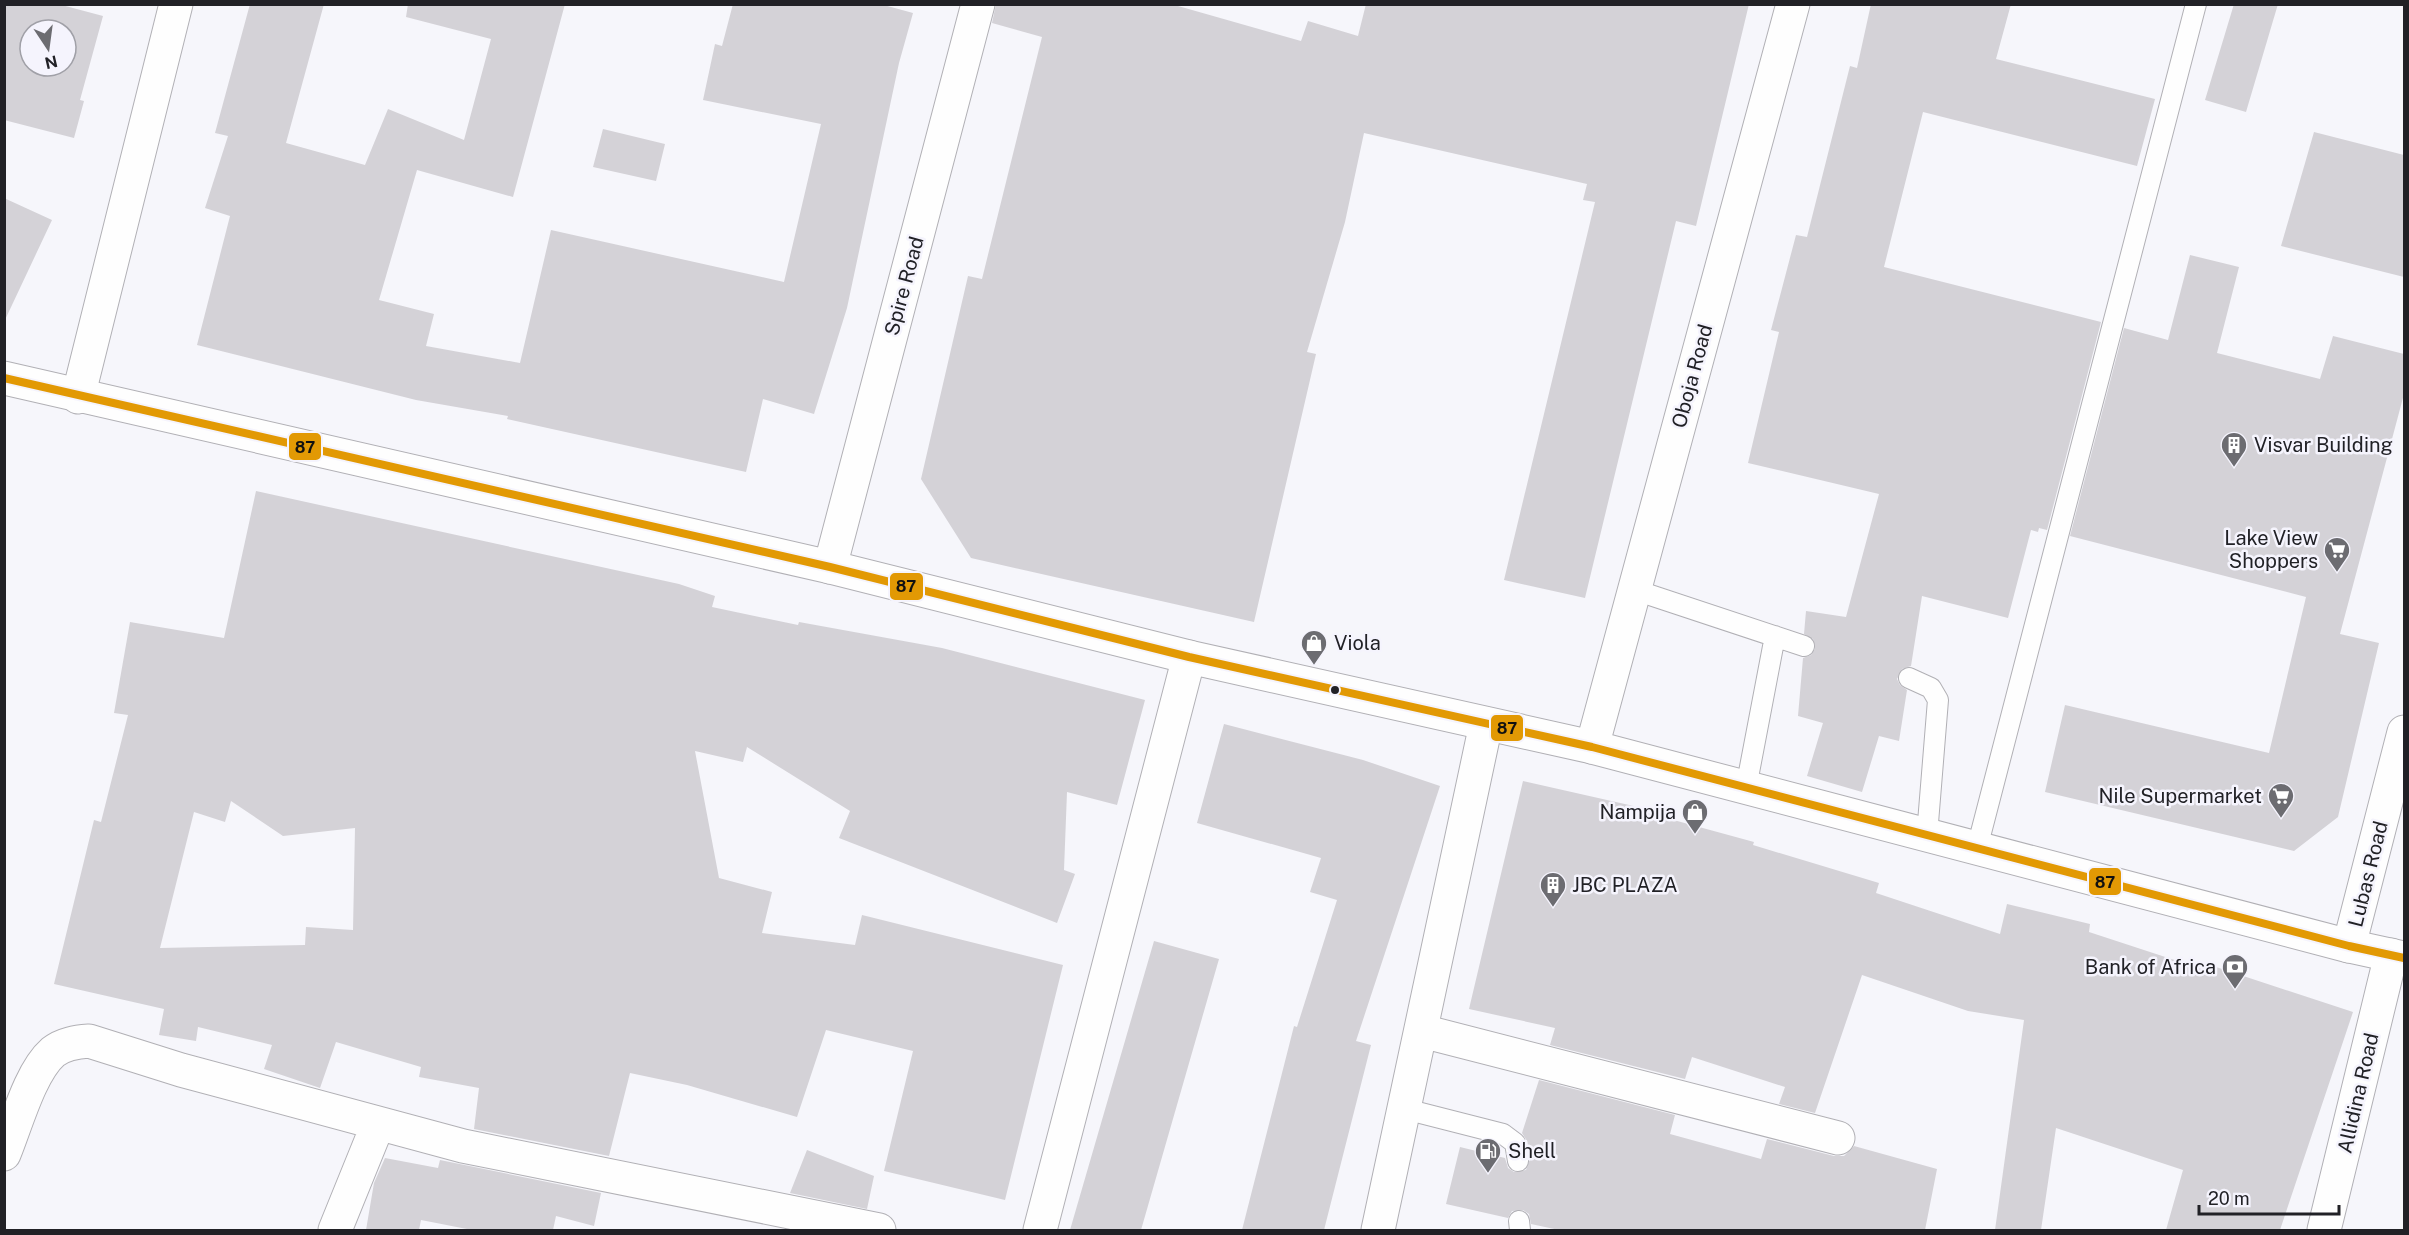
<svg xmlns="http://www.w3.org/2000/svg" width="2409" height="1235" viewBox="0 0 2409 1235" font-family="'Public Sans',sans-serif">
  <rect width="100%" height="100%" fill="#f6f6fb"/>
  <!-- building -->
  <path fill="#d4d2d7" fill-rule="evenodd" d="M 4,4 L 58,4 L 103,16 L 80,100 L 84,101 L 74,138 L 4,120 ZM 30,30 L 66,30 L 66,66 L 30,66 Z
    M 250,4 L 324,4 L 286,143 L 365,165 L 388,109 L 464,140 L 491,39 L 406,17 L 408,4 L 565,4 L 513,197 L 417,170 L 379,300 L 434,314 L 426,346 L 520,363 L 551,230 L 784,282 L 821,124 L 703,100 L 715,44 L 722,46 L 733,4 L 880,4 L 913,13 L 899,63 L 847,308 L 814,414 L 763,399 L 746,472 L 507,419 L 508,416 L 416,400 L 197,345 L 230,216 L 205,208 L 228,136 L 215,133 Z
    M 996,4 L 1171,4 L 1301,41 L 1308,21 L 1358,36 L 1366,4 L 1749,4 L 1696,226 L 1676,221 L 1585,598 L 1504,580 L 1595,202 L 1583,200 L 1587,184 L 1364,133 L 1345,222 L 1307,352 L 1316,354 L 1254,622 L 971,558 L 921,479 L 968,276 L 982,279 L 1042,37 L 992,23 Z
    M 1871,4 L 2011,4 L 1996,59 L 2155,99 L 2137,166 L 1923,112 L 1884,267 L 2101,322 L 2047,530 L 2039,528 L 2038,532 L 2031,530 L 2008,618 L 1922,596 L 1911,666 L 1902,669 L 1897,679 L 1900,685 L 1907,690 L 1899,741 L 1879,736 L 1862,792 L 1807,776 L 1823,723 L 1798,716 L 1803,658 L 1811,655 L 1815,649 L 1813,639 L 1804,634 L 1806,611 L 1846,617 L 1879,494 L 1748,463 L 1779,332 L 1771,330 L 1796,235 L 1807,237 L 1850,66 L 1857,68 Z
    M 2234,4 L 2278,4 L 2246,112 L 2205,100 Z
    M 603,129 L 665,144 L 656,181 L 593,167 Z
    M 2314,132 L 2404,155 L 2404,277 L 2281,246 Z
    M 4,198 L 52,220 L 4,322 Z
    M 2190,255 L 2239,267 L 2217,353 L 2320,379 L 2333,336 L 2404,354 L 2404,394 L 2340,634 L 2379,643 L 2338,817 L 2294,851 L 2045,792 L 2065,705 L 2269,753 L 2306,597 L 2070,536 L 2124,328 L 2168,340 Z
    M 256,491 L 679,584 L 715,596 L 712,607 L 798,625 L 799,622 L 942,648 L 1145,700 L 1117,805 L 1067,792 L 1064,870 L 1075,874 L 1057,923 L 839,838 L 850,811 L 747,747 L 743,762 L 695,751 L 719,878 L 772,892 L 762,933 L 855,945 L 862,915 L 1063,965 L 1005,1200 L 884,1171 L 913,1051 L 826,1030 L 797,1117 L 687,1085 L 630,1073 L 609,1156 L 474,1129 L 479,1088 L 419,1077 L 421,1067 L 336,1042 L 320,1088 L 264,1069 L 272,1045 L 198,1027 L 196,1041 L 159,1035 L 164,1009 L 54,984 L 94,820 L 101,822 L 128,715 L 114,713 L 130,622 L 224,638 ZM 231,801 L 283,836 L 355,828 L 353,930 L 306,927 L 305,945 L 160,948 L 194,812 L 225,822 Z
    M 1224,724 L 1363,760 L 1440,786 L 1356,1041 L 1371,1045 L 1324,1230 L 1242,1230 L 1294,1026 L 1297,1027 L 1337,900 L 1310,892 L 1321,858 L 1197,823 Z
    M 1523,781 L 1638,807 L 1637,810 L 1754,842 L 1753,845 L 1879,883 L 1876,893 L 2000,934 L 2007,904 L 2090,924 L 2089,932 L 2208,971 L 2210,965 L 2353,1012 L 2280,1230 L 2166,1230 L 2183,1170 L 2056,1128 L 2041,1230 L 1995,1230 L 2024,1020 L 1968,1011 L 1862,975 L 1815,1113 L 1779,1104 L 1785,1087 L 1692,1057 L 1685,1079 L 1550,1045 L 1555,1028 L 1469,1009 Z
    M 1154,941 L 1219,959 L 1141,1230 L 1070,1230 Z
    M 1539,1080 L 1675,1115 L 1670,1134 L 1761,1159 L 1767,1139 L 1834,1156 L 1844,1156 L 1854,1146 L 1937,1169 L 1925,1230 L 1559,1230 L 1531,1224 L 1529,1214 L 1523,1210 L 1512,1211 L 1508,1218 L 1446,1204 L 1460,1147 L 1505,1158 L 1508,1168 L 1514,1172 L 1526,1170 L 1530,1159 L 1527,1141 L 1522,1133 Z
    M 807,1150 L 874,1176 L 867,1209 L 790,1193 Z
    M 385,1158 L 438,1168 L 440,1160 L 601,1193 L 594,1226 L 556,1216 L 553,1230 L 472,1230 L 421,1220 L 419,1230 L 366,1230 L 374,1183 Z"/>
  <g fill="none" stroke-linecap="round" stroke-linejoin="round">
    <!-- service casing -->
    <g stroke="#b1b0b5" stroke-width="22">
      <path id="service" d="M 1635,590 L 1804,646
        M 1909,678 L 1931,688 L 1938,700 L 1927,835
        M 1746,788 L 1775,636
        M 1977,848 L 2196,4
        M 1405,1109 L 1503,1134 L 1515,1143 L 1518,1161
        M 1519,1221 L 1520,1230"/>
    </g>
    <!-- minor casing -->
    <g stroke="#b1b0b5" stroke-width="35">
      <path id="minor" d="M 78,397 L 176,4
        M 830,567 L 978,4
        M 1592,747 L 1793,4
        M 2349,946 L 2404,732
        M 1422,1031 L 1838,1138
        M 4,1154 C 16,1125 30,1072 53,1052 C 63,1044 76,1042 89,1041 L 181,1070 L 463,1146 L 879,1230
        M 335,1230 L 378,1124
        M 1040,1230 L 1189,657
        M 1378,1230 L 1486,724
        M 2324,1230 L 2391,955"/>
    </g>
    <!-- tertiary casing -->
    <g stroke="#b1b0b5" stroke-width="35">
      <path id="tertiary" d="M 4,378 L 830,567 L 1189,657 L 1592,747 L 2349,946 L 2404,958"/>
    </g>
    <!-- service -->
    <use href="#service" stroke="#fefefe" stroke-width="20"/>
    <!-- minor -->
    <use href="#minor" stroke="#fefefe" stroke-width="33"/>
    <!-- tertiary -->
    <use href="#tertiary" stroke="#fefefe" stroke-width="33"/>
    <!-- bus-1 casing -->
    <g stroke="#f5f4fd" stroke-width="12">
      <path id="bus-1" d="M 4,378 L 830,567 L 1189,657 L 1592,747 L 2349,946 L 2404,958"/>
    </g>
    <!-- bus-1 -->
    <use href="#bus-1" stroke="#e29904" stroke-width="8"/>
  </g>
  <!-- icons -->
  <defs>
    <g id="building-pin" transform="scale(1.35)"><path d="M0 17L-7.5 6A9.5 9.5 0 1 1 7.5 6Z" fill="#6c6c71" stroke="#f5f4fd"/><path d="M-4-6H4V6H1V3H-1V6H-4ZM-2.5-4.3h1.7v1.8h-1.7ZM.8-4.3h1.7v1.8H.8ZM-2.5-1h1.7V.8h-1.7ZM.8-1h1.7V.8H.8Z" fill="#fff"/></g>
    <g id="supermarket-pin" transform="scale(1.35)"><path d="M0 17L-7.5 6A9.5 9.5 0 1 1 7.5 6Z" fill="#6c6c71" stroke="#f5f4fd"/><path d="M-6-5.5h2.5l.6 2H6L4.5 2H-2.5L-4.4-4H-6ZM-1.5 3.2a1.3 1.3 0 1 0 .1 0ZM3 3.2a1.3 1.3 0 1 0 .1 0Z" fill="#fff"/></g>
    <g id="shop-pin" transform="scale(1.35)"><path d="M0 17L-7.5 6A9.5 9.5 0 1 1 7.5 6Z" fill="#6c6c71" stroke="#f5f4fd"/><path d="M-5-2.5h2.3a2.7 3.5 0 0 1 5.4 0H5L5.5 6h-11ZM-1.5-2.5h3a1.5 2.3 0 0 0-3 0Z" fill="#fff"/></g>
    <g id="bank-pin" transform="scale(1.35)"><path d="M0 17L-7.5 6A9.5 9.5 0 1 1 7.5 6Z" fill="#6c6c71" stroke="#f5f4fd"/><path d="M-6-4H6V4H-6ZM0-2.3a2.3 2.3 0 1 0 0 4.6a2.3 2.3 0 1 0 0-4.6Z" fill="#fff"/></g>
    <g id="fuel-pin" transform="scale(1.35)"><path d="M0 17L-7.5 6A9.5 9.5 0 1 1 7.5 6Z" fill="#6c6c71" stroke="#f5f4fd"/><path d="M-5.5-6h7V0h2V4h1.3V-2.5L3-4.5l.8-.8L6-3V5H2.5V1h-1V6h-7ZM-4.2-4.7v3.2H.2V-4.7Z" fill="#fff"/></g>
  </defs>
  <g fill-rule="evenodd">
    <use href="#building-pin" x="2234" y="445"/>
    <use href="#supermarket-pin" x="2337" y="550"/>
    <use href="#shop-pin" x="1314" y="643"/>
    <use href="#supermarket-pin" x="2281" y="796"/>
    <use href="#shop-pin" x="1695" y="812"/>
    <use href="#building-pin" x="1553" y="885"/>
    <use href="#bank-pin" x="2235" y="967"/>
    <use href="#fuel-pin" x="1488" y="1151"/>
  </g>
  <!-- markers -->
  <circle fill="#212126" stroke="#f5f4fd" stroke-width="2" cx="1335" cy="690" r="5"/>
  <g text-anchor="middle" stroke-width="5" stroke-linejoin="round" paint-order="stroke">
    <!-- street labels -->
    <g font-size="20" fill="#212126" stroke="#f5f4fd">
      <text transform="translate(904 286) rotate(-75)" y="7">Spire Road</text>
      <text transform="translate(1692 376) rotate(-75)" y="7">Oboja Road</text>
      <text transform="translate(2368 874) rotate(-76)" y="7">Lubas Road</text>
      <text transform="translate(2358 1093) rotate(-77)" y="7">Allidina Road</text>
    </g>
    <!-- poi labels -->
    <g font-size="20" fill="#212126" stroke="#f5f4fd" text-anchor="start">
      <text x="2254" y="452">Visvar Building</text>
      <text x="2318" y="545" text-anchor="end">Lake View<tspan x="2318" dy="23">Shoppers</tspan></text>
      <text x="1334" y="650">Viola</text>
      <text x="2262" y="803" text-anchor="end">Nile Supermarket</text>
      <text x="1676" y="819" text-anchor="end">Nampija</text>
      <text x="1572" y="892">JBC PLAZA</text>
      <text x="2216" y="974" text-anchor="end">Bank of Africa</text>
      <text x="1508" y="1158">Shell</text>
    </g>
  </g>
  <g stroke="#f5f4fd" stroke-width="2">
    <rect x="288" y="432" width="34" height="29" rx="6" fill="#e29904"/>
    <rect x="889" y="572" width="35" height="29" rx="6" fill="#e29904"/>
    <rect x="1490" y="714" width="34" height="28" rx="6" fill="#e29904"/>
    <rect x="2088" y="867" width="34" height="29" rx="6" fill="#e29904"/>
  </g>
  <g font-size="16" text-anchor="middle" font-weight="bold" fill="#111">
    <text x="305" y="453">87</text>
    <text x="906" y="592">87</text>
    <text x="1507" y="734">87</text>
    <text x="2105" y="888">87</text>
  </g>
  <!-- border -->
  <rect width="2409" height="1235" fill="none" stroke="#212126" stroke-width="12"/>
  <!-- north arrow -->
  <g transform="translate(48 48) rotate(167)"><circle r="28" fill="#f5f4fd" stroke="#a0a0a7" stroke-width="1.5"/>
  <path d="M0-4.5L10 22L0 15L-10 22Z" fill="#6c6c71"/>
  <text y="-9" font-size="16" font-weight="bold" text-anchor="middle" fill="#212126">N</text>
  </g>
  <!-- scale -->
  <path d="M2199 1205v9h140v-9" fill="none" stroke="#212126" stroke-width="3"/>
  <text x="2208" y="1205" font-size="18" fill="#212126" stroke="#f5f4fd" stroke-width="4.5" paint-order="stroke">20 m</text>
</svg>
